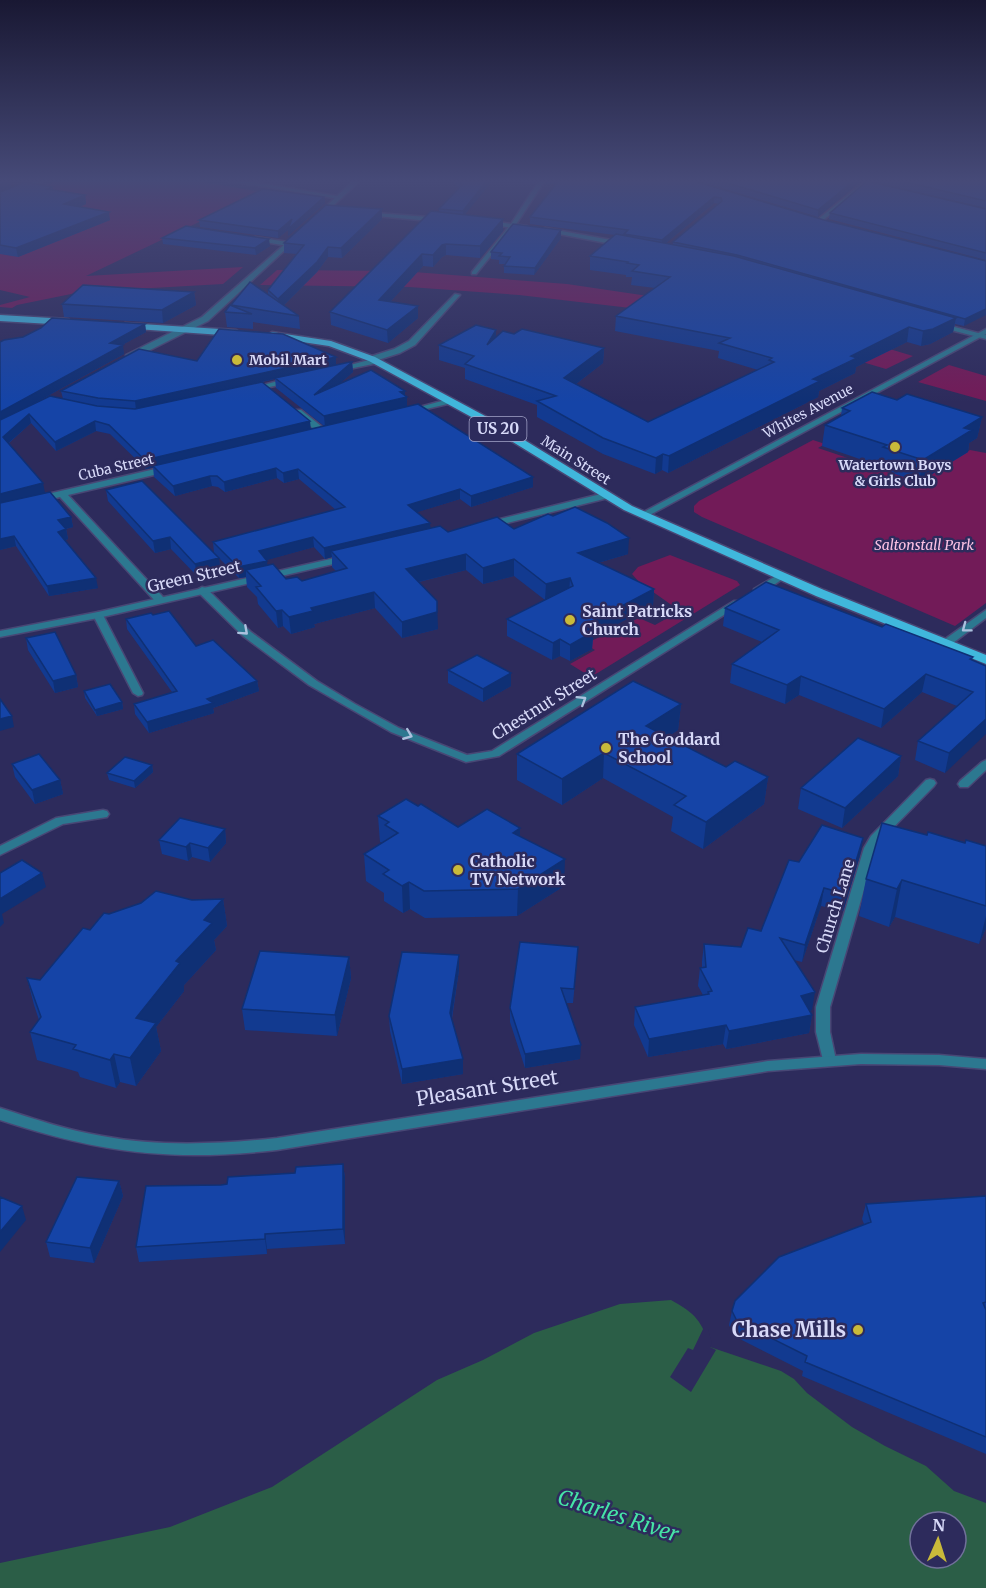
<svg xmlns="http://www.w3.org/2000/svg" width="986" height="1588" viewBox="0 0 986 1588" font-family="Merriweather,serif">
  <rect width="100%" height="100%" fill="#2d2b5c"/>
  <!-- built -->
  <path fill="#322f68" d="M 245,179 L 346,179 L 333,190 L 325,191 Z"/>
  <!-- green -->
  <path fill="#721b58" d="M 61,179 L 184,179 L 262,192 L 86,276 L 243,267 L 223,284 L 81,292 L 17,305 L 12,308 L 0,307 L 0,305 L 30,297 L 0,290 L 0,204 Z
    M 277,270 L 401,271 L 567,284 L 682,301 L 873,344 L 913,356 L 886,369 L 761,332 L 639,309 L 519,295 L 409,287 L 260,285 Z
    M 949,365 L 986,376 L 986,401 L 918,382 Z
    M 813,440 L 825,444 L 818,448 L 919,482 L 970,450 L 986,453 L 986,603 L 955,626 L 702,517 L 694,512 L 694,506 L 699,501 Z
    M 670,555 L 737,581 L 740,585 L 591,677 L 570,664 L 595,650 L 585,644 L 639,618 L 655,625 L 680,611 L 639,582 L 632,574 L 638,567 Z"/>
  <!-- water -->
  <path fill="#2b5e47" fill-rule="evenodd" d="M 671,1300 C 695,1313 702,1321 710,1347 L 781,1371 L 794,1379 L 807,1393 L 852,1427 L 885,1446 L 926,1466 L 954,1491 L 986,1503 L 986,1588 L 0,1588 L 0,1563 L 170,1527 L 272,1487 L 437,1380 L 483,1360 L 534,1333 L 620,1304 ZM 920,1522 L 956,1522 L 956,1558 L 920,1558 Z"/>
  <!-- pier -->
  <path fill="#2d2b5c" d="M 704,1327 L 708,1329 L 712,1343 L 710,1347 L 716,1350 L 691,1392 L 670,1377 L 688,1348 L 693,1350 Z"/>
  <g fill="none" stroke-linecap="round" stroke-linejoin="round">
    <!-- minor casing -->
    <g stroke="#484775" stroke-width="3">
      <path id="minor" d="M 39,179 L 48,179 L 0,199 L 0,195 Z
        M 216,179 L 234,179 L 343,197 L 340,199 Z
        M 540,179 L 546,179 L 515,226 L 476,274 L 472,274 L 472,272 L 511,224 Z
        M 868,179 L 877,179 L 867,184 L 821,222 L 817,222 L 817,220 Z
        M 255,237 L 288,242 L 291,244 L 288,246 L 253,240 L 252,239 Z
        M 455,294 L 460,295 L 415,345 L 400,353 L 378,360 L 378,363 L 339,371 L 335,369 L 369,360 L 369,357 L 394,349 L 409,341 Z
        M 986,329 L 986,334 L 646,517 L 643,518 L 638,515 Z
        M 290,378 L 293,378 L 293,382 L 251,391 L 247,389 Z
        M 449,399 L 453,401 L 452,403 L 409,413 L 405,411 Z
        M 295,410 L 301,410 L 326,430 L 326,434 L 320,434 L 295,414 Z
        M 168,466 L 172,469 L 171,471 L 68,495 L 163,597 L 164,599 L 159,602 L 155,601 L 60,497 L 39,502 L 35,499 L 39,496 Z
        M 781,573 L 784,574 L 784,578 L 762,593 L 754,593 L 754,589 Z
        M 202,587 L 206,588 L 251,632 L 317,681 L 355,704 L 399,728 L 467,755 L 492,751 L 734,601 L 742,601 L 743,603 L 499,756 L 466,762 L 391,732 L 309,685 L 243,636 L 198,592 L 197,590 Z
        M 986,610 L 986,618 L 949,646 L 941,646 L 940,644 L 941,642 Z
        M 98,612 L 103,615 L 143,693 L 142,695 L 138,696 L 133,693 L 93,615 Z
        M 986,760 L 986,770 L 968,787 L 960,787 L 958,784 L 960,781 L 982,762 Z
        M 930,779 L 934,780 L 936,783 L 934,786 L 880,841 L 876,848 L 830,1007 L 830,1032 L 836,1060 L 834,1064 L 829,1065 L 824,1064 L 816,1032 L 816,1007 L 864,848 L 871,836 L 926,780 Z
        M 103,810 L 107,811 L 109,814 L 107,817 L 63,824 L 0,855 L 0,846 L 56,818 Z"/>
    </g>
    <!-- tertiary casing -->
    <g stroke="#484775" stroke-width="3">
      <path id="tertiary" d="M 355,179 L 362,179 L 322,216 L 318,216 L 318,214 Z
        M 363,212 L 441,218 L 444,220 L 441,222 L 365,215 Z
        M 488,221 L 527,226 L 530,228 L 527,230 L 486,224 Z
        M 545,228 L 622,242 L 625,244 L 622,246 L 543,231 L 543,229 Z
        M 294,236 L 299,237 L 208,321 L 132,359 L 126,359 L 126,355 L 202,317 Z
        M 935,322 L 986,335 L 986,339 L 935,326 Z
        M 605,493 L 608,494 L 608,498 L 487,528 L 482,525 L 484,523 Z
        M 348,555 L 353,558 L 351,560 L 98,618 L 0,637 L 0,631 L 98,612 Z
        M 861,1054 L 939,1055 L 986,1059 L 986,1069 L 939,1065 L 861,1064 L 768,1071 L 277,1150 C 172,1162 100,1153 0,1120 L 0,1108 C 34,1119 67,1130 102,1136 C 160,1147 219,1144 277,1138 L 768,1061 Z"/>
    </g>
    <!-- primary casing -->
    <g stroke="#484775" stroke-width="3">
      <path id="primary" d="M 0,315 L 68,319 L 72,322 L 68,325 L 0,321 Z
        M 125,323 L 236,330 L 241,333 L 236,336 L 122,328 L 120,326 Z
        M 272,332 L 331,341 L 375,357 L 485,416 L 632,506 L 824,590 L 986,655 L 986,664 L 816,596 L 624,510 L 477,420 L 369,361 L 329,346 L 269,337 L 267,335 Z"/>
    </g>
    <!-- minor -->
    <use href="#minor" fill="#2c7890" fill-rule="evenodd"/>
    <!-- tertiary -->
    <use href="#tertiary" fill="#2c7890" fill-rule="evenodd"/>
    <!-- primary -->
    <use href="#primary" fill="#40b7dc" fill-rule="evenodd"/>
  </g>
  <!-- wall -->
  <path fill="#123a90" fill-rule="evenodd" d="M 0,179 L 10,183 L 11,188 L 52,187 L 53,190 L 85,195 L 86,204 L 79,207 L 110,220 L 18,257 L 0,254 Z
    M 450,179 L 538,179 L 535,183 L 493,180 L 464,215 L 503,231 L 480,258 L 446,255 L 442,257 L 433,267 L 423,266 L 390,302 L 418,306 L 418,318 L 388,343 L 331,325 L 330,312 L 439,212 L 439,209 L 459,188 Z
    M 546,179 L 687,179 L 824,220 L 986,261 L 964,326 L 955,324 L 953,332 L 930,344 L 921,346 L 907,342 L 856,367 L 855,373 L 819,391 L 818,397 L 668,473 L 662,470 L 655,474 L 603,454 L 537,417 L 537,405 L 465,379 L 465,368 L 439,360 L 439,345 L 496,330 L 496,337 L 514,334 L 604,348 L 603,363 L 576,384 L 648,422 L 758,370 L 718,358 L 719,351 L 615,331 L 616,316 L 655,288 L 631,285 L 632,277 L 626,277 L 626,275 L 590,270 L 590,256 L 615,235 L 530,224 L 530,217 L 556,184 L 546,184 ZM 714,203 L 719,204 L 673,242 L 673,245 L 666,243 Z
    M 692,179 L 864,179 L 862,180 L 818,217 Z
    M 875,179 L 986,179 L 986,208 L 875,182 Z
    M 324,197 L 325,203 L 288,236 L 288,230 L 278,238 L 200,227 L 199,220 Z
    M 986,209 L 986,260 L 829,219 L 830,213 Z
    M 382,219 L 342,258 L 328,257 L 317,272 L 284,305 L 299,316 L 300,329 L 253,322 L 253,329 L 227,327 L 225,312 L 231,305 L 268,295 L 268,290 L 297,254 L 284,253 L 284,243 Z
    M 561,230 L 561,238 L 534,275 L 504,273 L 504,266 L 505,264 L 499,264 L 499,260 L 491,259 L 491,252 Z
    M 162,238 L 270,246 L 256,255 L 163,244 Z
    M 194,292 L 196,305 L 163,323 L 64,317 L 62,304 Z
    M 145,324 L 146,332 L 122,345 L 124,354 L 33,404 L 63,399 L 61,391 L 197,361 L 336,357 L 336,365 L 352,362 L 353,372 L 339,384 L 405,395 L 407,397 L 407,406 L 533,487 L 471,507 L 460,499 L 417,512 L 430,523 L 430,528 L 448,532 L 514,529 L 628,554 L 598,563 L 654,589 L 653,605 L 593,637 L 592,649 L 570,661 L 560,656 L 552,660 L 507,636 L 507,619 L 545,600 L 514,576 L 483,584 L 466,570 L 419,582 L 438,629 L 402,638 L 375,608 L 314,624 L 315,627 L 291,634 L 283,626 L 278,628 L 258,604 L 257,597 L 247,587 L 246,577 L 239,578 L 219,558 L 220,569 L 197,576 L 171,549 L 155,553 L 108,501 L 106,490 L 214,553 L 213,542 L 336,510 L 299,479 L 284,483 L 277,478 L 225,492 L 218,487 L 212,486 L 175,496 L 154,477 L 153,467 L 146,469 L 110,434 L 96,431 L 56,451 L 31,423 L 9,443 L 45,493 L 71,517 L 73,527 L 66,529 L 68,539 L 65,540 L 98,588 L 49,596 L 16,546 L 0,550 L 0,342 ZM 275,379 L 276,388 L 324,426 L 311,429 L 262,382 ZM 314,547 L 325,559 L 332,557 L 332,567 L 336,571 L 302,581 L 286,579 L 267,566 L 266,560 Z
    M 897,400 L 982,417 L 977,438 L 969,443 L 968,452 L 919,482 L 880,469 L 880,466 L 822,446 L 825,425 L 841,416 L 842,408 Z
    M 725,608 L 882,627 L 973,657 L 972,660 L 986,666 L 945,773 L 915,760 L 918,741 L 957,706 L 922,692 L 881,728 L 799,695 L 785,704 L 730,683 L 732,664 L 762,642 L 723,626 Z
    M 153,615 L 196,646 L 257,681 L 259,691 L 213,708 L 214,713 L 149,733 L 135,714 L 134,704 L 172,692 L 127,629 L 126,619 Z
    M 26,638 L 76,675 L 78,687 L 55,693 L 28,650 Z
    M 448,670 L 511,673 L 511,686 L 483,702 L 448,683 Z
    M 84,691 L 122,702 L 123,709 L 97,716 L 85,698 Z
    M 681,704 L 678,730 L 667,737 L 726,767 L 768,777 L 764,804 L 703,849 L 671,831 L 673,817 L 603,778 L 562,805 L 517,780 L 517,754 Z
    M 901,756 L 898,776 L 842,828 L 798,809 L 801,788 Z
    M 12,764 L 60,780 L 63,794 L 35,804 L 15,777 Z
    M 152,765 L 153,772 L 135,788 L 109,780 L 107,773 Z
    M 418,806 L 458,827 L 520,828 L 520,837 L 564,886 L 517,916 L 425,918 L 410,909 L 403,913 L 384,901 L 384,893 L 366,881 L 364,854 L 382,843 L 380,842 L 378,816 Z
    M 225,829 L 226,843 L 210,862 L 192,857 L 188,861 L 162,854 L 159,840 Z
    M 927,835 L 986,846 L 986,928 L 979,944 L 895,917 L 889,927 L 859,916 L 866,879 Z
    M 860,855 L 843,911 L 821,906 L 802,962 L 794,960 L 812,1010 L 809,1011 L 812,1015 L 809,1033 L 726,1049 L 723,1044 L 648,1057 L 634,1025 L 635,1007 L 703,995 L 698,986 L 700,968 L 702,968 L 702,961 L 704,944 L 741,947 L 761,931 L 799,862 Z
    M 223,899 L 227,926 L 214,940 L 216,950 L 184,985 L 184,991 L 156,1027 L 161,1051 L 136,1086 L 120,1082 L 116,1088 L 80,1077 L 78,1072 L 37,1060 L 30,1032 L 39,1020 L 34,1005 L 27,978 L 40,980 L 109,914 L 192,900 Z
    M 349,957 L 351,978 L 337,1036 L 245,1030 L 242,1009 Z
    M 577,961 L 573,1003 L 566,1003 L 580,1059 L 525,1068 L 510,1022 L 510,1008 Z
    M 459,970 L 452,1019 L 463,1059 L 463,1074 L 402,1084 L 390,1031 L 389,1016 Z
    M 343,1164 L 345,1178 L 345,1244 L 267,1249 L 267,1254 L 139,1262 L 136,1247 L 221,1185 L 295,1173 Z
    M 119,1181 L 123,1196 L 94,1263 L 50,1257 L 46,1242 Z
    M 986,1196 L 986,1454 L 802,1376 L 803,1371 L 734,1336 L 729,1325 L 732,1311 L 864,1224 L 862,1219 L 866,1204 Z"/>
  <!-- shaded-wall -->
  <path fill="#0f3075" d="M 0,179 L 18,179 L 10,183 L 11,188 L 0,193 Z
    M 488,179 L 493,180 L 463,217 L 463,211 Z
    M 856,179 L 864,179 L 862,180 L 818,217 L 818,210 Z
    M 85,195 L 86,204 L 65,213 L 64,204 Z
    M 324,197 L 325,203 L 288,236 L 288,230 L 278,238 L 278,231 L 292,219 Z
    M 714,197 L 714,203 L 661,247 L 662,240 Z
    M 382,209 L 382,219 L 342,258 L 341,248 Z
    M 109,212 L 110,220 L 18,257 L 16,248 Z
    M 503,219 L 503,231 L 480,258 L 480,246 Z
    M 561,230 L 561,238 L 534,275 L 535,268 Z
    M 269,239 L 270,246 L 256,255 L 255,248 Z
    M 446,244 L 446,255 L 442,257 L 433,267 L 433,255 L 442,245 Z
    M 328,247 L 328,257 L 317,272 L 279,310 L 278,299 Z
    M 422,254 L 423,266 L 380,313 L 379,300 Z
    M 194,292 L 196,305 L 163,323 L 162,310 Z
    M 418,306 L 418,318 L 388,343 L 387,330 Z
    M 986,309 L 986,315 L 964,326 L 965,319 Z
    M 956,318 L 953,332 L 930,344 L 921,346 L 923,331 Z
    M 145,324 L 146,332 L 111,351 L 110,343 Z
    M 909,327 L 907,342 L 856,367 L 855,373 L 819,391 L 818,397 L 668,473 L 669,456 L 813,379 L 851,356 Z
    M 496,330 L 496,344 L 487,345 Z
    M 123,345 L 124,354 L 0,422 L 0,412 Z
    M 604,348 L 603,363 L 564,393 L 564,378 Z
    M 336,357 L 336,365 L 136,410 L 135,401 Z
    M 352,362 L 353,372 L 315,405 L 314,395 Z
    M 405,391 L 405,397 L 407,397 L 407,407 L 325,427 L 324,416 Z
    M 29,414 L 31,423 L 5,446 L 3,437 Z
    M 982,417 L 977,438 L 969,443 L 968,452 L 919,482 L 923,460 L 964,428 Z
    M 95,421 L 96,431 L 56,451 L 55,442 Z
    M 310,421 L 311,430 L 146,469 L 145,460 Z
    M 663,454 L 662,470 L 655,474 L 656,458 Z
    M 276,468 L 277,478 L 225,492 L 224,482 Z
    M 298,469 L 299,479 L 284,483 L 283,473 Z
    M 210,476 L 212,486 L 175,496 L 173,486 Z
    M 533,477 L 533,487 L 471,507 L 471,496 Z
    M 43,483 L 45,493 L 0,504 L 0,494 Z
    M 460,489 L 460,499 L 408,515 L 408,505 Z
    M 71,517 L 73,527 L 60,530 L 58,520 Z
    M 430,523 L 431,534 L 331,551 L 332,557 L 325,559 L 324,548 Z
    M 66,529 L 68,539 L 60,542 L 58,532 Z
    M 14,536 L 16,546 L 0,550 L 0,539 Z
    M 170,537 L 171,549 L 155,553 L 153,541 Z
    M 313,537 L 314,547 L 260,562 L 259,551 Z
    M 629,538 L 628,554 L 577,569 L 578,553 Z
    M 466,554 L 466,570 L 406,585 L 406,569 Z
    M 219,558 L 220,569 L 197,576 L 195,564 Z
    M 514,559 L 514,576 L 483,584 L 483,568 Z
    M 267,561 L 268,572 L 246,570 L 246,577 L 239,578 L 238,567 Z
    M 96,578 L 98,588 L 49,596 L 47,586 Z
    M 570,578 L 569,594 L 545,600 L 546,584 Z
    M 654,589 L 653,605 L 593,637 L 592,649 L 570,661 L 570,645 L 582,627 Z
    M 374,592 L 375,608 L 314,624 L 315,627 L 291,634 L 289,617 L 311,608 Z
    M 437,601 L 438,629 L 402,638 L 402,622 Z
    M 282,610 L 283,626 L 278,628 L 276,611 Z
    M 560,639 L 560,656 L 552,660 L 553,643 Z
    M 511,673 L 511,686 L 483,702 L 483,689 Z
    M 926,674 L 922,692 L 881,728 L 884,709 Z
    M 76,675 L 78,687 L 55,693 L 53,681 Z
    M 801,676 L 799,695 L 785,704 L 787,685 Z
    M 257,681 L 259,691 L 213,708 L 214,713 L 149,733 L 147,722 L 207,699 Z
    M 122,702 L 123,709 L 97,716 L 95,710 Z
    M 681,704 L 678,730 L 644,752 L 646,726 Z
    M 12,716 L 14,727 L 0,731 L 0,719 Z
    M 986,719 L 986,734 L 945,773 L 949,753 Z
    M 604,753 L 603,778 L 562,805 L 562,779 Z
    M 901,756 L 898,776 L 842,828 L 845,808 Z
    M 152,765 L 153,772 L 135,788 L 134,781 Z
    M 768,777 L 764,804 L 703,849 L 706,822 Z
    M 60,780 L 63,794 L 35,804 L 32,790 Z
    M 520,828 L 520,855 L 513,833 Z
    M 225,829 L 226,843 L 210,862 L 208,848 Z
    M 863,838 L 860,855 L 843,911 L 846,894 Z
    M 190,843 L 192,857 L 188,861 L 186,847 Z
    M 565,859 L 564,886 L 517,916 L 518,889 Z
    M 42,873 L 46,887 L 2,914 L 4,923 L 0,927 L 0,899 Z
    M 902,880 L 895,917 L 889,927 L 897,889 Z
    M 409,882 L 410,909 L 403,913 L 402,886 Z
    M 824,888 L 821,906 L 802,962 L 805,945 Z
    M 223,899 L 227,926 L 214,940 L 216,950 L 184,985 L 184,991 L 156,1027 L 161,1051 L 136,1086 L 130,1058 L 136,1018 L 204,920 Z
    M 986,916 L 986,928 L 979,944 Z
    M 459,955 L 459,970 L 450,1028 L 450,1013 Z
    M 349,957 L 351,978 L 337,1036 L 335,1015 Z
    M 815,992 L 812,1010 L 798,1014 L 801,996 Z
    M 812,1015 L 809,1033 L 726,1049 L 729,1031 Z
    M 726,1025 L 723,1044 L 648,1057 L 649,1039 Z
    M 581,1045 L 580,1059 L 525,1068 L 525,1054 Z
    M 114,1054 L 120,1082 L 116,1088 L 110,1060 Z
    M 463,1059 L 463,1074 L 402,1084 L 402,1069 Z
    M 343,1164 L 345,1178 L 345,1244 L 343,1229 Z
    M 119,1181 L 123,1196 L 94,1263 L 90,1248 Z
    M 22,1206 L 26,1220 L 0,1252 L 0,1232 Z
    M 265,1234 L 267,1249 L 267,1254 L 265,1239 Z"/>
  <!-- building -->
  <path fill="#1544a7" stroke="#0f3075" stroke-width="1.5" d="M 0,179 L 5,179 L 9,180 L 0,184 Z
    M 456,179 L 488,179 L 463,211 L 439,209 L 462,185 Z
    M 560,179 L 687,179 L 824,220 L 986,261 L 986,309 L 965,319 L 737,255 L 673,242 L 722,201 L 721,198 L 714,197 L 662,240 L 624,234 L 628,230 L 530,217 Z
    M 714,179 L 856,179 L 818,210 Z
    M 893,179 L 986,179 L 986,201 Z
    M 867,181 L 986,209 L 986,253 L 830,213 Z
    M 25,182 L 52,187 L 47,189 L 85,195 L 64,204 L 109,212 L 16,248 L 0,245 L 0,192 Z
    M 263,189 L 324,197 L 288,229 L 292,219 L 278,231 L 199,220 Z
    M 326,205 L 382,209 L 341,248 L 328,247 L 317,262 L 278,299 L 268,290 L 304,245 L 284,243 Z
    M 431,211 L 503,219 L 480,246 L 446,244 L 442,245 L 433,255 L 422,254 L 379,300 L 418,306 L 387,330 L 330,312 Z
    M 513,224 L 561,230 L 535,268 L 504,266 L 510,257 L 499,256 L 502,253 L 491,252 Z
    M 186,226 L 269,239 L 255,248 L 162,238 Z
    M 616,234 L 734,256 L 956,318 L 933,329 L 923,331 L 909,327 L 851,356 L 857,358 L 813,379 L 820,381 L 669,456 L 663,454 L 656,458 L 603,438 L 537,401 L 556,396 L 465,364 L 474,356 L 439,345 L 476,325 L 496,330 L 487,345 L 503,331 L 514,334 L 522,329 L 604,348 L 564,378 L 648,422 L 774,362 L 769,360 L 772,358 L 719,343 L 730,338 L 616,316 L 670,277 L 632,271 L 639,265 L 627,263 L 628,262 L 590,256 Z
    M 250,282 L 299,316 L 231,305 Z
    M 83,285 L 194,292 L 162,310 L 62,304 Z
    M 230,305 L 252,314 L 225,312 Z
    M 52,318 L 145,324 L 110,343 L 123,345 L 0,412 L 0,342 L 4,340 L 23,337 L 41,328 Z
    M 219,329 L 283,334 L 336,357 L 135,401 L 98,398 L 61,391 L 139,349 L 197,361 Z
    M 350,362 L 352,362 L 314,395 L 371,370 L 405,391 L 400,392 L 407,397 L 324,416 L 275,378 Z
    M 262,382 L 310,421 L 145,460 L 109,425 L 95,421 L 55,442 L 29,414 L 3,437 L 43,483 L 0,494 L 0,420 L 50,396 L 97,406 L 135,409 Z
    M 872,392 L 897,400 L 907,394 L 982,417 L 964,428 L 972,430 L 923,460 L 883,447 L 887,445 L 825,425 L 850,411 L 842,408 Z
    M 418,404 L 533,477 L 471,496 L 460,489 L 408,505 L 430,523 L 324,548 L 313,537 L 259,551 L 267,561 L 238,567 L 213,542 L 345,507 L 298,469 L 283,473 L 276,468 L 224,482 L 217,476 L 210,476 L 173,486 L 153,466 Z
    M 142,481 L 219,558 L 195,564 L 170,537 L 153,541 L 106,490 Z
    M 50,492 L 71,517 L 58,520 L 66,529 L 58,532 L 96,578 L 47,586 L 14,536 L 0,539 L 0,503 Z
    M 575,507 L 607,523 L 629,538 L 578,553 L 654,589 L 582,627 L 593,632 L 570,645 L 560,639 L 553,643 L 507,619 L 573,586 L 570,578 L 546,584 L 514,559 L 483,568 L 466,554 L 406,569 L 437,601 L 437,612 L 402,622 L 374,592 L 311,608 L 313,611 L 289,617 L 282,610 L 276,611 L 256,587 L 261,586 L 246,570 L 273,564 L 286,579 L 297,577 L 302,581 L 347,568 L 331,551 L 440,526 L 448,532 L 497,517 L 514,529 L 548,514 L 553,516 Z
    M 766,582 L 882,627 L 886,624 L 973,657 L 970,659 L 986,666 L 986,719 L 949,753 L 918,741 L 973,692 L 926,674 L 884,709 L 801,676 L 787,685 L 732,664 L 779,630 L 725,608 Z
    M 169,611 L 196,646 L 213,640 L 257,681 L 207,699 L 213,703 L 147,722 L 134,704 L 177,691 L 126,619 L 151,613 L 153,615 Z
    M 55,632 L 76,675 L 53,681 L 26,638 Z
    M 477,655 L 511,673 L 483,689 L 448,670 Z
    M 633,681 L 681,704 L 646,726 L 726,767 L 735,761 L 768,777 L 706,822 L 674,805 L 686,796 L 604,753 L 562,779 L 517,754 Z
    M 110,684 L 122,702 L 95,710 L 84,691 Z
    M 0,699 L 12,716 L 0,719 Z
    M 858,738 L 901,756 L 845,808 L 801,788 Z
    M 39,754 L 60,780 L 32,790 L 12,764 Z
    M 125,757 L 152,765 L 134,781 L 107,773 Z
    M 406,799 L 418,806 L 421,804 L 458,827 L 487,809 L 520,828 L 513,833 L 565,859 L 518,889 L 424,891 L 409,882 L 402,886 L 383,874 L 389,870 L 364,854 L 398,833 L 385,825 L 389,822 L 378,816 Z
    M 180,818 L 225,829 L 208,848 L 190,843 L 186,847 L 159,840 Z
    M 882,823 L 927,835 L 928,832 L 965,843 L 966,840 L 986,846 L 986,906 L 902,880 L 897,889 L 866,879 Z
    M 822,825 L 863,838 L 846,894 L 824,888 L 805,945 L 780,938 L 815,992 L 801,996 L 812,1015 L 729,1031 L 726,1025 L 649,1039 L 635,1007 L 709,994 L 708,992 L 712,991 L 700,968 L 706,967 L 704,944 L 741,947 L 748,928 L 761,931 L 789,860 L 799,862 Z
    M 22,860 L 42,873 L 0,899 L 0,873 Z
    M 156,891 L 192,900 L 223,899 L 204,920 L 212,923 L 176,961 L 180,963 L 136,1018 L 156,1023 L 130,1058 L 114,1054 L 110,1060 L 73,1049 L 76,1045 L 30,1032 L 41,1017 L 27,978 L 40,980 L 83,928 L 90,930 L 104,913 L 109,914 L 141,903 Z
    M 520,942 L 578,947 L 574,989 L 561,988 L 581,1045 L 525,1054 L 510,1008 Z
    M 260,951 L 349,957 L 335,1015 L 242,1009 Z
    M 402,952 L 459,955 L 450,1013 L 463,1059 L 402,1069 L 389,1016 Z
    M 343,1164 L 343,1229 L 265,1234 L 265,1239 L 136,1247 L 146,1186 L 221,1185 L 227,1184 L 228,1177 L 295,1173 L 296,1167 Z
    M 77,1177 L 119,1181 L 90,1248 L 46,1242 Z
    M 986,1196 L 986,1302 L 983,1303 L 986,1310 L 986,1437 L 805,1362 L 807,1356 L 737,1321 L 732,1311 L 735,1301 L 779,1257 L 871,1222 L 866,1204 Z
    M 0,1197 L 22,1206 L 0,1232 Z"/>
  <!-- one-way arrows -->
  <defs><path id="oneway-chevron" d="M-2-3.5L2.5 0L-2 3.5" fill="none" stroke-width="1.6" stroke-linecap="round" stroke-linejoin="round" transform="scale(1.5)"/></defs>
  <g stroke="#acc1de">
    <use href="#oneway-chevron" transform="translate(966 628) rotate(143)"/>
    <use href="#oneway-chevron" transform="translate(244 631) rotate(42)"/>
    <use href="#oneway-chevron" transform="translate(582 700) rotate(-32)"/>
    <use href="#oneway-chevron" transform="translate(408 735) rotate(22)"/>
  </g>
  <!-- sky -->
  <linearGradient id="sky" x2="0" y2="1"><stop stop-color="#191833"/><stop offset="0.45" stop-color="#464a78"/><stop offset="1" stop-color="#464a78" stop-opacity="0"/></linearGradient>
  <rect width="986" height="402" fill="url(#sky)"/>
  <!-- markers -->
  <g fill="#c9ba3a" stroke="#2d2b5c" stroke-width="2">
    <circle cx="237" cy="360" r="6"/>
    <circle cx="895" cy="447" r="6"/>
    <circle cx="570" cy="620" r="6"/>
    <circle cx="606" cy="748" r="6"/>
    <circle cx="458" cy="870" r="6"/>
    <circle cx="858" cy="1330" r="6"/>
  </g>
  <g text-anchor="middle" stroke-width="5" stroke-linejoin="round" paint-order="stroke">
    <!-- far-poi labels -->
    <g font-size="14" font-weight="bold" fill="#d7d9f8" stroke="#2d2b5c" text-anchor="start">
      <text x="249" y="365">Mobil Mart</text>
      <text x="895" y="470" text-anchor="middle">Watertown Boys<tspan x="895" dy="16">&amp; Girls Club</tspan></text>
    </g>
    <!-- far-street labels -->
    <g font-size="14" fill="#d7d9f8" stroke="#2d2b5c">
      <text transform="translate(808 411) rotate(-28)" y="5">Whites Avenue</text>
      <text transform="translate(576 460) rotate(32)" y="5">Main Street</text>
      <text transform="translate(116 467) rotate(-13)" y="5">Cuba Street</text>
    </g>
    <!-- far-park labels -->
    <g font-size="14" font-style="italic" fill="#fbc1e3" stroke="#2d2b5c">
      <text x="924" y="550">Saltonstall Park</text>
    </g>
    <!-- shield labels -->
    <rect fill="#2d2b5c" stroke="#a4a5c9" stroke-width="1.5" x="469.5" y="417" width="57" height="24" rx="4.5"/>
    <g font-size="15" font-weight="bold" fill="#d7d9f8">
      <text x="498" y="434">US 20</text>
    </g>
    <!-- street labels -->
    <g font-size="16" fill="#d7d9f8" stroke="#2d2b5c">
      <text transform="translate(194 576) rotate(-13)" y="6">Green Street</text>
      <text transform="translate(544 704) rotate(-32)" y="6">Chestnut Street</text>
      <text transform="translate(835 906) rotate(-73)" y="6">Church Lane</text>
    </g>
    <!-- poi labels -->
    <g font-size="16" font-weight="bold" fill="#d7d9f8" stroke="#2d2b5c" text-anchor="start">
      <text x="582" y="617">Saint Patricks<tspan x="582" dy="18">Church</tspan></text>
      <text x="618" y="745">The Goddard<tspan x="618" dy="18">School</tspan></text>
      <text x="470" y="867">Catholic<tspan x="470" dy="18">TV Network</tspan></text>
    </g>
    <!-- near-street labels -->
    <g font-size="20" fill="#d7d9f8" stroke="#2d2b5c">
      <text transform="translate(487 1088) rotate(-9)" y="7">Pleasant Street</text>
    </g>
    <!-- near-poi labels -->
    <g font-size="20" font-weight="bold" fill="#d7d9f8" stroke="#2d2b5c" text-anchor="end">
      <text x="846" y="1337">Chase Mills</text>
    </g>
    <!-- near-water labels -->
    <g font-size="21" font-style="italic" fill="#46e4a6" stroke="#2d2b5c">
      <text transform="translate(618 1516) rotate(18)" y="7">Charles River</text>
    </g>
  </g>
  <!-- north arrow -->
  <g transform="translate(938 1540) rotate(3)"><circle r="28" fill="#2d2b5c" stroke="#71719a" stroke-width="1.5"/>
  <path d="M0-4.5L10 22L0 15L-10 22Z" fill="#c9ba3a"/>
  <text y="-9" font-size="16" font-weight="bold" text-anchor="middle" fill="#d7d9f8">N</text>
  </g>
</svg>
